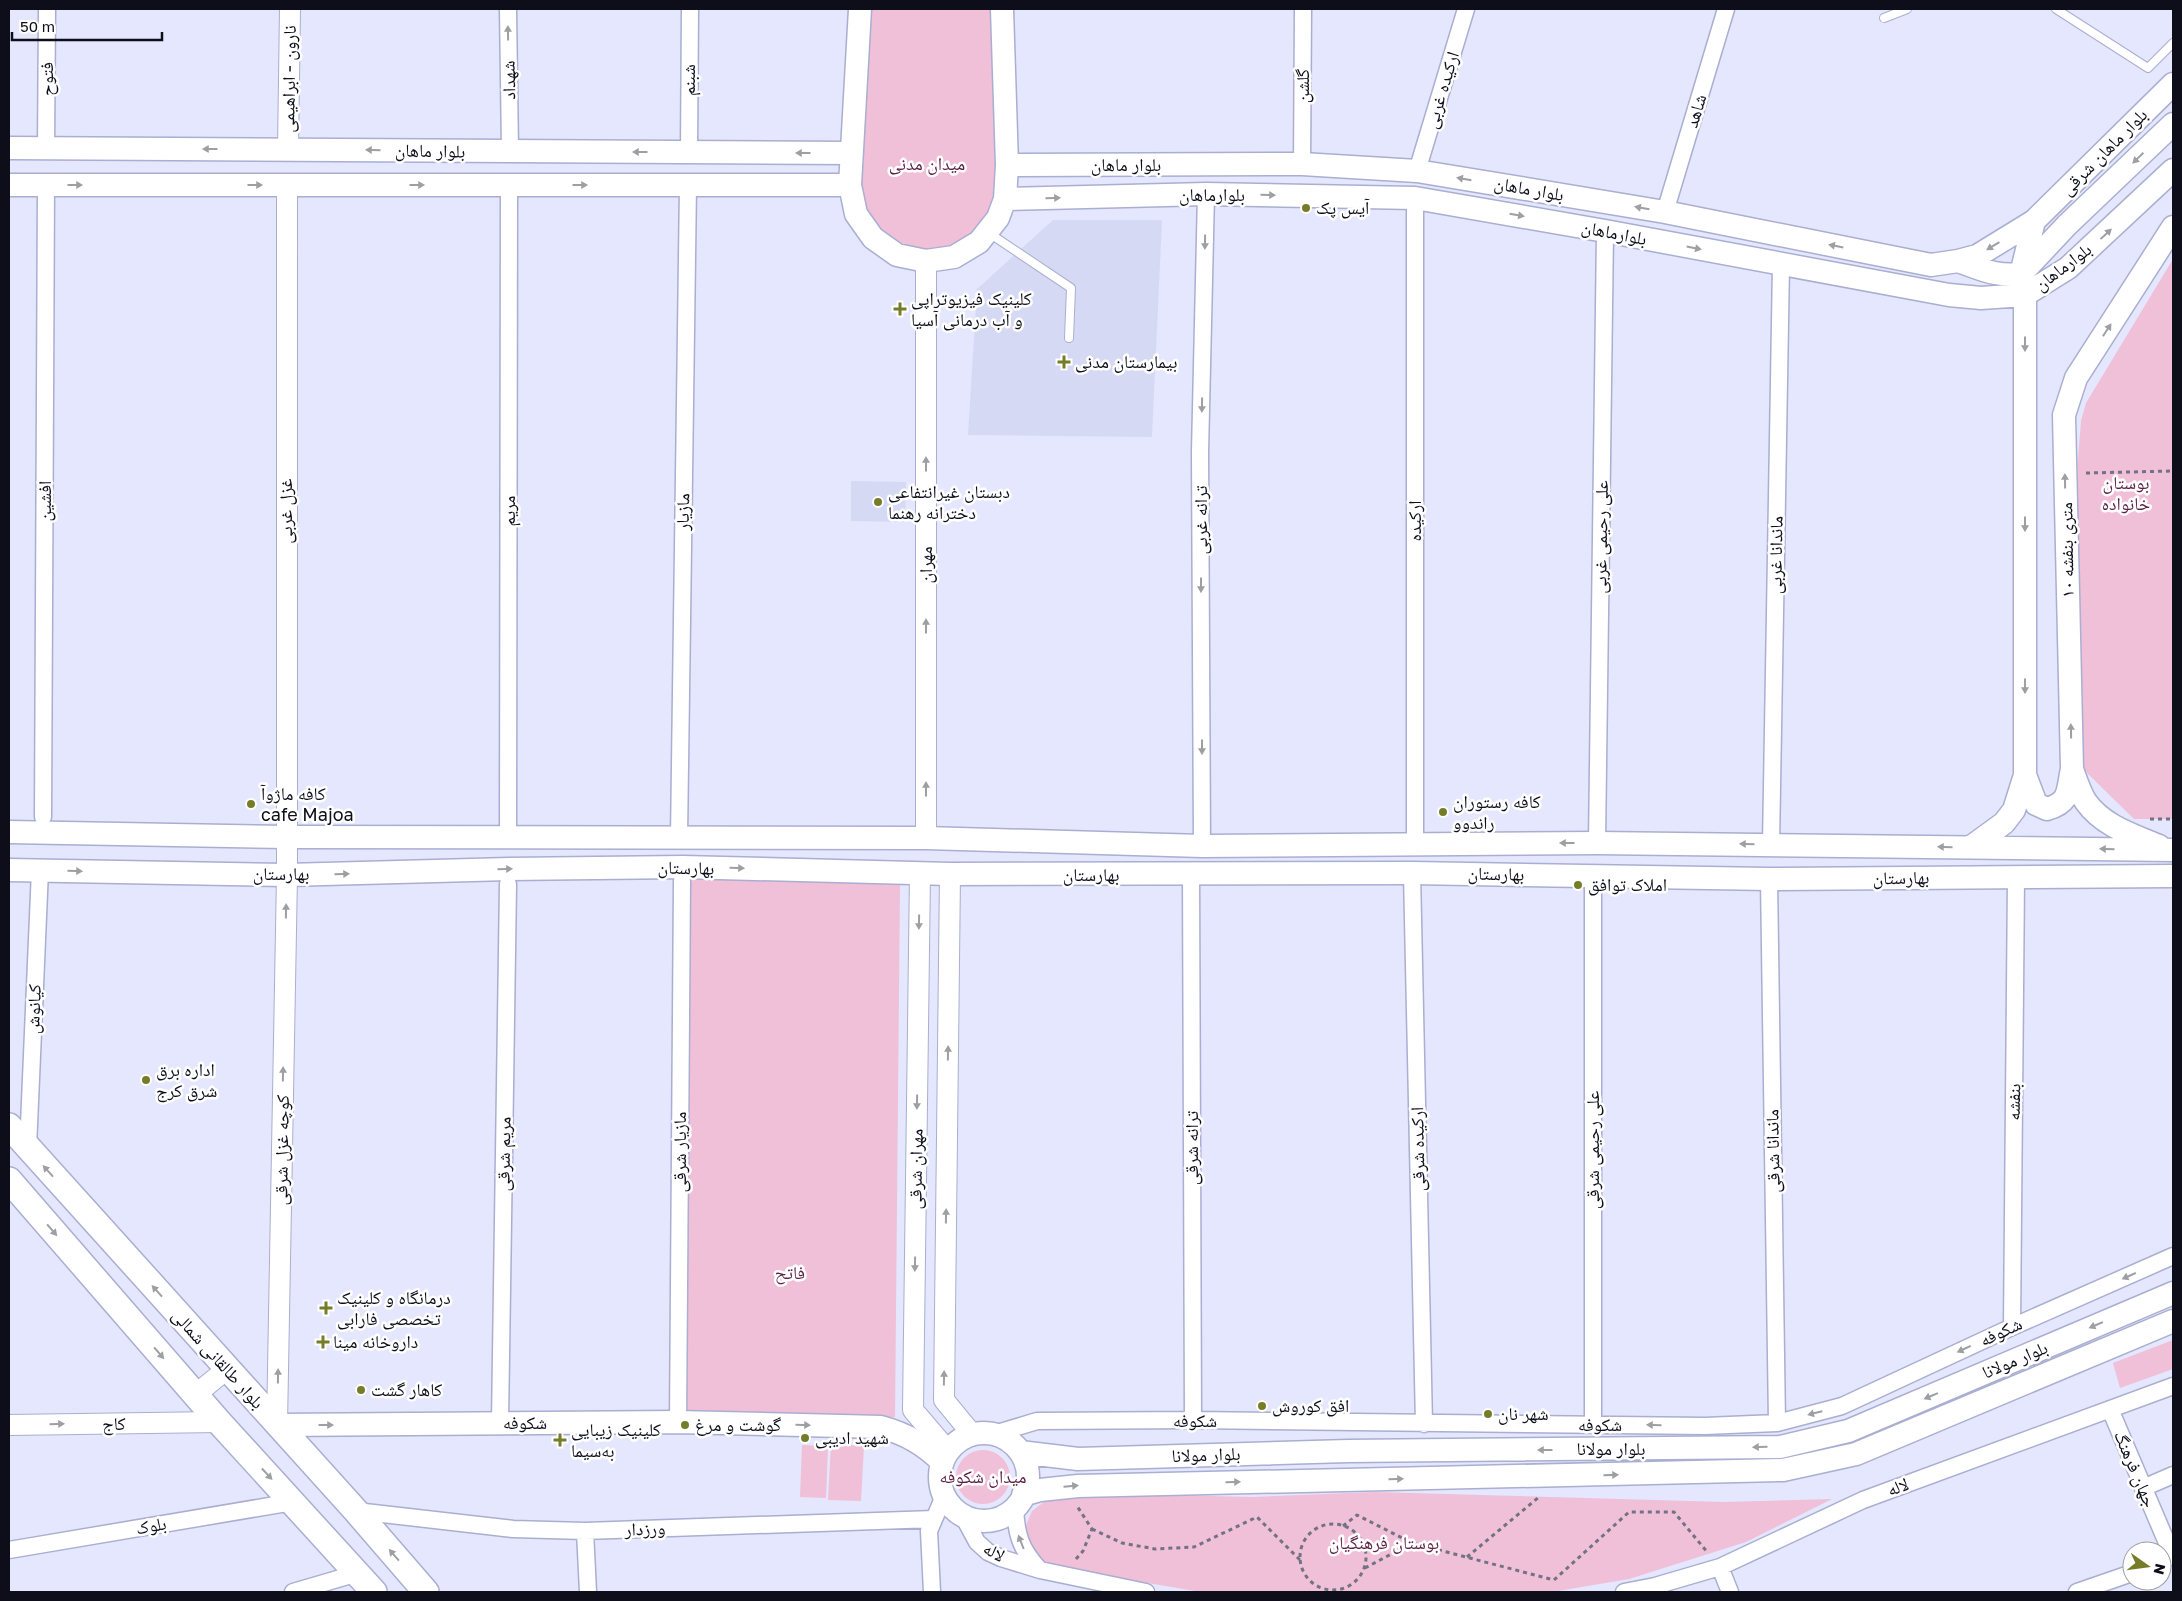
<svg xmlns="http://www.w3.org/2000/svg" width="2182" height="1601" viewBox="0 0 2182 1601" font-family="'Golos Text','Noto Naskh Arabic',sans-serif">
  <rect width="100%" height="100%" fill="#e4e7fd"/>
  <!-- built -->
  <path fill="#d6d9f3" d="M 1053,220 L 1162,220 L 1152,437 L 968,435 L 977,289 Z
    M 851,481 L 906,482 L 905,522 L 851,521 Z"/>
  <!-- green -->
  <path fill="#f0bfd8" d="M 871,9 L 991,9 C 992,46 993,82 994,119 C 995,149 1002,186 989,213 C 977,237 943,254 918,248 C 880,240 873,224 860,191 Z
    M 2173,259 L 2173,819 L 2134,819 L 2082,768 L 2077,473 L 2081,421 L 2086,403 Z
    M 689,876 L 900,884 L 895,1417 L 681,1418 Z
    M 2173,1340 L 2173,1369 L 2120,1388 L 2113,1363 Z
    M 831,1444 L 864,1446 L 861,1501 L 828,1500 Z
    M 802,1445 L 828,1446 L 826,1498 L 800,1497 Z
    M956 1477a27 27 0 1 1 54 0a27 27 0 1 1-54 0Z
    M 1374,1492 L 1724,1502 L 1832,1499 L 1746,1542 L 1629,1579 L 1552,1592 L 1201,1592 L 1053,1567 L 1037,1557 L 1025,1544 L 1026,1525 L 1032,1511 L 1049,1498 L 1167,1495 L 1251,1497 Z"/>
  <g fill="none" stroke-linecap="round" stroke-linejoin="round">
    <!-- service casing -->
    <g stroke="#aaaed1" stroke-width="10">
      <path id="service" d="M 2056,9 L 2148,68 L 2173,43
        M 1884,18 L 1907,9
        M 989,233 L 1071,288 L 1069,338"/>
    </g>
    <!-- minor casing -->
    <g stroke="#aaaed1" stroke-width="19">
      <path id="minor" d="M 508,9 L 510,151
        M 46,149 L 47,9
        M 689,152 L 690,9
        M 1302,164 L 1303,9
        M 1417,171 L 1466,9
        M 1665,212 L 1726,9
        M 43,817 L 46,185
        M 508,838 L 509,185
        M 679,838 L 688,185
        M 1597,843 L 1605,231
        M 1415,844 L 1415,198
        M 1771,845 L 1781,265
        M 1202,846 L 1200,452 L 1206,194
        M 1412,873 L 1424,1424
        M 1191,875 L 1193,1420
        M 1769,879 L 1777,1423
        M 28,1148 L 40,870
        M 2012,1327 L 2016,877
        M 2110,1409 L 2173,1557
        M 678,1422 L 682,881
        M 500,1423 L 508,884
        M 1593,1425 L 1593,875
        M 994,1434 L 1037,1421 L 1193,1420 L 1705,1426 L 1777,1423 L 1842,1406 L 2012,1327 L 2173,1256
        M 2143,1488 L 2173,1475
        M 1015,1507 C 1016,1535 1021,1550 1040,1570
        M 356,1511 L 513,1529 L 585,1531 L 934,1519
        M 963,1516 L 977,1542 L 988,1552 L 1001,1558 L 1040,1570 L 1146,1592
        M 585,1531 L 588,1592
        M 9,1550 L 293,1502
        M 1720,1567 L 1730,1592
        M 293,1592 L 358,1573
        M 932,1592 L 929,1531 L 944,1496
        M 1624,1592 L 1655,1586 L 1720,1567 L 1863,1500 L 2173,1386
        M 2077,1592 L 2132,1573"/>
    </g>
    <!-- tertiary casing -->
    <g stroke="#aaaed1" stroke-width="22">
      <path id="tertiary" d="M 288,149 L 290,9
        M 926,261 L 926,838
        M 920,873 L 913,1410 L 948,1451
        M 950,874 L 944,1400 L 972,1434
        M 195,1395 L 227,1369
        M 9,1425 L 219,1422
        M 277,1425 L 287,875 L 287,185"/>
    </g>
    <!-- secondary casing -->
    <g stroke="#aaaed1" stroke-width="25">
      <path id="secondary" d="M 860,9 L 850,185 L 856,214 L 873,238 L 897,255 L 926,261 L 954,257 L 979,242 L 998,218 L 1005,199 L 1007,165 L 1002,9
        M 9,148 L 851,153
        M 1007,165 L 1302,164 L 1417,171 L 1665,212 L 1931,265 L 1958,261 L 1977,256 L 2034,221 L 2173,84
        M 9,185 L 850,185
        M 1005,199 L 1206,194 L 1415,198 L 1605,231 L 1949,295 L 1981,298 L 2025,295 L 2068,268 L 2173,170
        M 1958,261 C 1982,269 1995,277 2021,274 L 2067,225 L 2173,124
        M 2025,775 L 2036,804 L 2047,809 C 2071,802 2067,791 2072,769
        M 9,832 L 286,837 L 926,838 L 1202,846 L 1597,843 L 2173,850
        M 2159,846 C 2133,835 2103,826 2086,802 C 2080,793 2076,780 2072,769 L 2064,415 L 2076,378 L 2173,227
        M 1971,847 L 2004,823 L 2014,810 L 2025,775 L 2025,295 L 2021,274 L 2034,221
        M 9,870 L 287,875 L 509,869 L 683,867 L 950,874 L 1412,873 L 1769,879 L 2173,876
        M 277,1425 L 678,1422 L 881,1427 C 906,1434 924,1444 942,1462
        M940 1477a44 44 0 1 1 88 0a44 44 0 1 1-88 0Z
        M 1020,1452 L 1078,1459 L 1348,1451 L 1780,1447 L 1848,1431 L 2173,1293
        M 1023,1495 L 1040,1490 L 1078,1486 L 1783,1470 L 1856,1454 L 2173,1321"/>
    </g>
    <!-- primary casing -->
    <g stroke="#aaaed1" stroke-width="28">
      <path id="primary" d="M 9,1126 L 356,1511 L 426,1592
        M 9,1180 L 219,1422 L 374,1592"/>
    </g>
    <!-- path -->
    <path stroke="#717383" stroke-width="3" stroke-dasharray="4 4" stroke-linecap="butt" d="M 2086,473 L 2173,471
      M 2150,819 L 2173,819
      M1300 1557a33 33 0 1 1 66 0a33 33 0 1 1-66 0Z
      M 1343,1526 L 1357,1515 L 1412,1543
      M 1092,1529 L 1122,1543 L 1155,1549 L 1194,1547 L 1257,1517 L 1300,1560
      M 1467,1557 L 1539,1497
      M 1076,1559 L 1083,1551 L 1092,1529 L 1077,1506
      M 1365,1568 L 1412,1543 L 1554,1580 L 1629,1512 L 1674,1512 L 1708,1553"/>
    <!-- service -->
    <use href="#service" stroke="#fff" stroke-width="8"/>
    <!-- minor -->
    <use href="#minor" stroke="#fff" stroke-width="16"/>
    <!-- tertiary -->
    <use href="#tertiary" stroke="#fff" stroke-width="20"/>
    <!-- secondary -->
    <use href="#secondary" stroke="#fff" stroke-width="22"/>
    <!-- primary -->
    <use href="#primary" stroke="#fff" stroke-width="25"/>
  </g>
  <!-- one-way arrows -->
  <defs><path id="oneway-solid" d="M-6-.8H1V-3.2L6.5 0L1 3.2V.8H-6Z" transform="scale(1.25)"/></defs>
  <g fill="#9e9fa3">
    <use href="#oneway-solid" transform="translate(508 33) rotate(-91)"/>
    <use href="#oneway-solid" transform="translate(210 149) rotate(-180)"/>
    <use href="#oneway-solid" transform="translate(373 150) rotate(-179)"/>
    <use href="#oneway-solid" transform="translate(640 152) rotate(-180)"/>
    <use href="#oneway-solid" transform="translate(803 153) rotate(-180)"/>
    <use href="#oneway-solid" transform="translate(2138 158) rotate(136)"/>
    <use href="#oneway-solid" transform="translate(1464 179) rotate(-170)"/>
    <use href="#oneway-solid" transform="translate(75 185)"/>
    <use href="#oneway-solid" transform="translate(255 185)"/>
    <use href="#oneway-solid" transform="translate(417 185)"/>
    <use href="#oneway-solid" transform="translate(580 185)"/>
    <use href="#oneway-solid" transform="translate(1268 195) rotate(1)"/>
    <use href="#oneway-solid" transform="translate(1053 198) rotate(-2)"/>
    <use href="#oneway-solid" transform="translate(1642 208) rotate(-170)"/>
    <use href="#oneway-solid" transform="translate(1517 215) rotate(10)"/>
    <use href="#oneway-solid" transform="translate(2106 234) rotate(-43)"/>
    <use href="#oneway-solid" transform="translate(1205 242) rotate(91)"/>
    <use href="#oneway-solid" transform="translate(1836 246) rotate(-169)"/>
    <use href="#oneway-solid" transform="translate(1993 246) rotate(149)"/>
    <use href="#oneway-solid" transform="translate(1694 248) rotate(11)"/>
    <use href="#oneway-solid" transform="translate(2107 330) rotate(-57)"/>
    <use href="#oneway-solid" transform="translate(2025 344) rotate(90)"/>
    <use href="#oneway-solid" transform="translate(1202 405) rotate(91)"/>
    <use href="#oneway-solid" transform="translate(926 464) rotate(-90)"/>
    <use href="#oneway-solid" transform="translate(2065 481) rotate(-91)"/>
    <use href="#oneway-solid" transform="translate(2025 524) rotate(90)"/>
    <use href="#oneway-solid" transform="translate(1201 585) rotate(90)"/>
    <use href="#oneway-solid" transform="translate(926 626) rotate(-90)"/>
    <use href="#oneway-solid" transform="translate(2025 686) rotate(90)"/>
    <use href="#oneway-solid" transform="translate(2071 731) rotate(-91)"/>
    <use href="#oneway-solid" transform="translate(1202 747) rotate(90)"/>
    <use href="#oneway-solid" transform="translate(926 789) rotate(-90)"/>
    <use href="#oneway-solid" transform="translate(1567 843) rotate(180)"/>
    <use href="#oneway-solid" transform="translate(1747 844) rotate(-179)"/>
    <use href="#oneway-solid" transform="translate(1945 847) rotate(-179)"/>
    <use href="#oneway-solid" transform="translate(2107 849) rotate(-179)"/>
    <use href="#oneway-solid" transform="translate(737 868) rotate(2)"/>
    <use href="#oneway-solid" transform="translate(505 869) rotate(-1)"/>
    <use href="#oneway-solid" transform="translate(75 871) rotate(1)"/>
    <use href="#oneway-solid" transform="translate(342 874) rotate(-2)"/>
    <use href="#oneway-solid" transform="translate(286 911) rotate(-89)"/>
    <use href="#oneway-solid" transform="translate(919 922) rotate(91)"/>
    <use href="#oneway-solid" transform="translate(948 1053) rotate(-89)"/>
    <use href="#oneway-solid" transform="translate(283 1074) rotate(-89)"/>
    <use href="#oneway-solid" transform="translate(917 1102) rotate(91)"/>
    <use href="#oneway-solid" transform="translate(48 1171) rotate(-132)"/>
    <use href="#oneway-solid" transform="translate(946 1216) rotate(-89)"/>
    <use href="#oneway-solid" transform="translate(52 1230) rotate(49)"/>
    <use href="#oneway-solid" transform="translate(915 1264) rotate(91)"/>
    <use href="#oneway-solid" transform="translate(2129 1276) rotate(156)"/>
    <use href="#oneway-solid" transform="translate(157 1291) rotate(-132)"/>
    <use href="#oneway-solid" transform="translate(2096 1325) rotate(157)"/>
    <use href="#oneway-solid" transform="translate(1964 1349) rotate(155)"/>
    <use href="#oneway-solid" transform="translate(159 1353) rotate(49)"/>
    <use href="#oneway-solid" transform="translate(278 1376) rotate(-89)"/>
    <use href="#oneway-solid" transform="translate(944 1378) rotate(-89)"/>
    <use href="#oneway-solid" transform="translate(1931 1396) rotate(157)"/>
    <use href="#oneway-solid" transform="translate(1815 1413) rotate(166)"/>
    <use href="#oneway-solid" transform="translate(57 1424) rotate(-1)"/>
    <use href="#oneway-solid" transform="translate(326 1425)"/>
    <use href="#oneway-solid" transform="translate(803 1425) rotate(2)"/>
    <use href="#oneway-solid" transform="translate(1654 1425) rotate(-179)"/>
    <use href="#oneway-solid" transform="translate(1760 1447) rotate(178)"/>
    <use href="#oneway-solid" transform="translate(1545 1450) rotate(180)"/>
    <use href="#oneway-solid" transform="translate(267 1474) rotate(47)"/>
    <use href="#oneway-solid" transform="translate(1611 1475) rotate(-1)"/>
    <use href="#oneway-solid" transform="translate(1396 1479) rotate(-1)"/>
    <use href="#oneway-solid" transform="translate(1233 1482) rotate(-1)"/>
    <use href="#oneway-solid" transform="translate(1071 1486) rotate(-5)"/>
    <use href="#oneway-solid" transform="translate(1021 1542) rotate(-111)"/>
    <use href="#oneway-solid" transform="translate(394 1555) rotate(-131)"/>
  </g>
  <!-- markers -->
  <g fill="#767d28" stroke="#fff" stroke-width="2">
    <circle cx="1306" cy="208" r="5"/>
    <path d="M897.5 301.5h5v5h5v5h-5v5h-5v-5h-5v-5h5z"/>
    <path d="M1061.5 354.5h5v5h5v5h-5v5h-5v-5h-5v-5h5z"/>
    <circle cx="878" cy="502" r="5"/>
    <circle cx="251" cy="804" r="5"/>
    <circle cx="1443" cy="812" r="5"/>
    <circle cx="1578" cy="885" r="5"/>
    <circle cx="146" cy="1080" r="5"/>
    <path d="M323.5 1300.5h5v5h5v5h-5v5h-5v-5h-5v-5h5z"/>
    <path d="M320.5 1334.5h5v5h5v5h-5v5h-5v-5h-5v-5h5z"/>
    <circle cx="361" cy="1390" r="5"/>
    <circle cx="1262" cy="1406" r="5"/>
    <circle cx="1488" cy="1414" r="5"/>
    <circle cx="685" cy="1425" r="5"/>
    <circle cx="805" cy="1438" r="5"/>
    <path d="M557.5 1432.5h5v5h5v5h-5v5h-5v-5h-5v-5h5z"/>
  </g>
  <g text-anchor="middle" stroke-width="5" stroke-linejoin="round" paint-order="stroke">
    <!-- street labels -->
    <g font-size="18" fill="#0d0e1a" stroke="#fff">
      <text transform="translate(47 79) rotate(-90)" y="6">فتوح</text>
      <text transform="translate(289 79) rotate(-89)" y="6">نارون - ابراهیمی</text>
      <text transform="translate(509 80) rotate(-91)" y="6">شهداد</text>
      <text transform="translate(689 80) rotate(-90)" y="6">شبنم</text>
      <text transform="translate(1303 86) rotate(-90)" y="6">گلشن</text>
      <text transform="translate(1442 90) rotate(-73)" y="6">ارکیده غربی</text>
      <text transform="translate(1696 111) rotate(-73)" y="6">شاهد</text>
      <text transform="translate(430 151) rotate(1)" y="6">بلوار ماهان</text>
      <text transform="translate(2104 152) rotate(-45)" y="6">بلوار ماهان شرقی</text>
      <text x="1126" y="171">بلوار ماهان</text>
      <text transform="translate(1529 189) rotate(10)" y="6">بلوار ماهان</text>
      <text x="1212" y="201">بلوارماهان</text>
      <text transform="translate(1614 233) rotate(11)" y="6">بلوارماهان</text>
      <text transform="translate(2063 267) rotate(-37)" y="6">بلوارماهان</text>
      <text transform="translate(45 501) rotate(-90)" y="6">افشین</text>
      <text transform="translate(286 511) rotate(-90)" y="6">غزل غربی</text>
      <text transform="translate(509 511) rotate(-90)" y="6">مریم</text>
      <text transform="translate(683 512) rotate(-89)" y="6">مازیار</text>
      <text transform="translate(1201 520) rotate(-90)" y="6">ترانه غربی</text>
      <text transform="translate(1415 521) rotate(-90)" y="6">ارکیده</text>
      <text transform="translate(1601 537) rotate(-89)" y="6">علی رحیمی غربی</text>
      <text transform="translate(2067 550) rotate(-91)" y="6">۱۰ متری بنفشه</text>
      <text transform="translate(1776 555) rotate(-89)" y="6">ماندانا غربی</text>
      <text transform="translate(926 565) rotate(-90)" y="6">مهران</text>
      <text transform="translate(686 868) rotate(1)" y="6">بهارستان</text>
      <text x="281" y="880">بهارستان</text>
      <text transform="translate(1496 874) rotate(1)" y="6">بهارستان</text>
      <text x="1091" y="881">بهارستان</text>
      <text transform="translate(1901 878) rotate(-1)" y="6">بهارستان</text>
      <text transform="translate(34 1009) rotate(-88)" y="6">کیانوش</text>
      <text transform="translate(2014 1102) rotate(-89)" y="6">بنفشه</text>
      <text transform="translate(1192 1148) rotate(-90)" y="6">ترانه شرقی</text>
      <text transform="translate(1418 1149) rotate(-91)" y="6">ارکیده شرقی</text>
      <text transform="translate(282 1150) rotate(-89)" y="6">کوچه غزل شرقی</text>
      <text transform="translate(1593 1150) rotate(-90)" y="6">علی رحیمی شرقی</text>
      <text transform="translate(1773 1151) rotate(-91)" y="6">ماندانا شرقی</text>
      <text transform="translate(680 1152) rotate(-90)" y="6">مازیار شرقی</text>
      <text transform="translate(504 1154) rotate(-89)" y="6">مریم شرقی</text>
      <text transform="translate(916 1169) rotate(-89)" y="6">مهران شرقی</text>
      <text transform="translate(2001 1332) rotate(-25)" y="6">شکوفه</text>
      <text transform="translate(218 1359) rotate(48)" y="6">بلوار طالقانی شمالی</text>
      <text transform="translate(2015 1360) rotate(-23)" y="6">بلوار مولانا</text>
      <text x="1195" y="1427">شکوفه</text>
      <text x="525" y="1429">شکوفه</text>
      <text transform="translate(114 1424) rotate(-1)" y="6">کاج</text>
      <text x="1600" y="1431">شکوفه</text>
      <text x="1611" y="1455">بلوار مولانا</text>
      <text transform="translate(1206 1455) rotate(-2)" y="6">بلوار مولانا</text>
      <text transform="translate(2135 1469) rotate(67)" y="6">جهان فرهنگ</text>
      <text transform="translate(1898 1487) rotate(-20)" y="6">لاله</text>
      <text transform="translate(151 1526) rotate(-10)" y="6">بلوک</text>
      <text transform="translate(645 1529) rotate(-2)" y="6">ورزدار</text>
      <text transform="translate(994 1552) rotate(29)" y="6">لاله</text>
    </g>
    <!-- park labels -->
    <g font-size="18" fill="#5b2144" stroke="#fff">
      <text x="927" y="170">میدان مدنی</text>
      <text x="2126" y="489">بوستان<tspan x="2126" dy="21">خانواده</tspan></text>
      <text x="790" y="1279">فاتح</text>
      <text x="983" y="1483">میدان شکوفه</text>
      <text x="1384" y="1549">بوستان فرهنگیان</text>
    </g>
    <!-- poi labels -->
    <g font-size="18" fill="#0d0e1a" stroke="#fff" text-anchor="start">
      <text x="1316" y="214">آیس پک</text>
      <text x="911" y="305">کلینیک فیزیوتراپی<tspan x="911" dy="21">و آب درمانی آسیا</tspan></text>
      <text x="1075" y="368">بیمارستان مدنی</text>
      <text x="888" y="498">دبستان غیرانتفاعی<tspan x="888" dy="21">دخترانه رهنما</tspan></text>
      <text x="261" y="800">کافه ماژوآ<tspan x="261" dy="21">cafe Majoa</tspan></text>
      <text x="1453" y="808">کافه رستوران<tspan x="1453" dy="21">راندوو</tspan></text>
      <text x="1588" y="891">املاک توافق</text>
      <text x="156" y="1076">اداره برق<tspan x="156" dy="21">شرق کرج</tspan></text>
      <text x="337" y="1304">درمانگاه و کلینیک<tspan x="337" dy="21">تخصصی فارابی</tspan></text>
      <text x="333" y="1348">داروخانه مینا</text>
      <text x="371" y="1396">کاهار گشت</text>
      <text x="1272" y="1412">افق کوروش</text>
      <text x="1498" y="1420">شهر نان</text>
      <text x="695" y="1431">گوشت و مرغ</text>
      <text x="571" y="1436">کلینیک زیبایی<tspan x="571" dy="21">به‌سیما</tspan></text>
      <text x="815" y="1444">شهید ادیبی</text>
    </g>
  </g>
  <!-- border -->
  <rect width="2182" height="1601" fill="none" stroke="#0d0e1a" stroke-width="20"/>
  <!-- north arrow -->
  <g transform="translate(2147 1566) rotate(104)"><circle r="24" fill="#ffffff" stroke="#9e9fa3"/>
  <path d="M0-4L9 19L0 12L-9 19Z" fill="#767d28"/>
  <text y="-8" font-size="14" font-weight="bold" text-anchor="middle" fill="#0d0e1a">N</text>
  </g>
  <!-- scale -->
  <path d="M12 32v8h150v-8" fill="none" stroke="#0d0e1a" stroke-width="2.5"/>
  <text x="20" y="32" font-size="15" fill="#0d0e1a" stroke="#ffffff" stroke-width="4" paint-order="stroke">50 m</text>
</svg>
